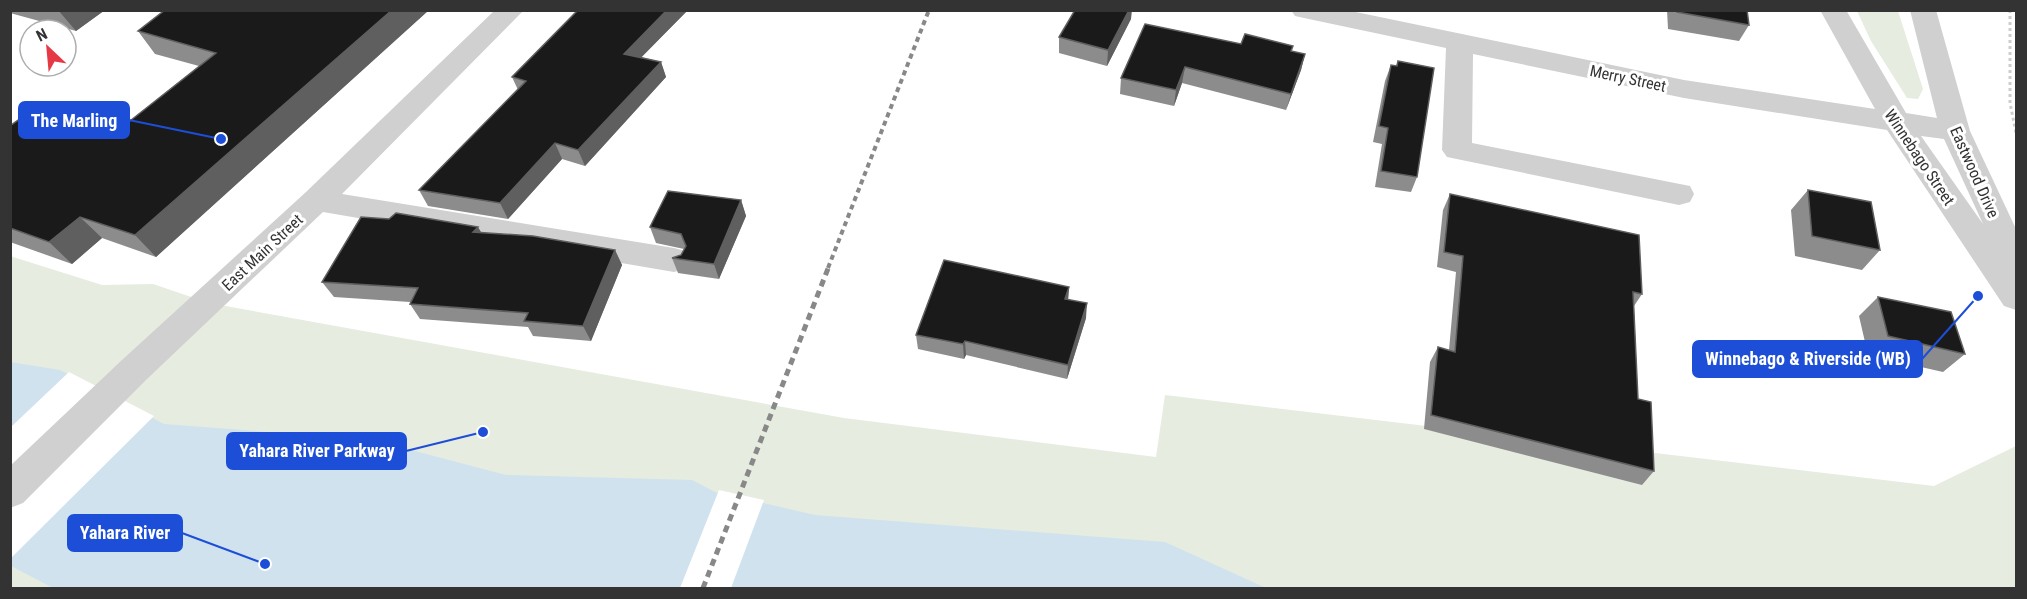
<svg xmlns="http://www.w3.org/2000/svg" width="2027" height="599" viewBox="0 0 2027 599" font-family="'Roboto Condensed',sans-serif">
  <rect width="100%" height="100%" fill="#fff"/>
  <!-- green -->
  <path fill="#e6ecdf" d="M 1857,11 L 1898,11 L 1923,89 L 1918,99 L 1907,98 L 1871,41 Z
    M 10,256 L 102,285 L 153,284 L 209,303 L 844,418 L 1156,457 L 1165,395 L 1934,486 L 2016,446 L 2016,588 L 11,588 Z"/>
  <!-- water -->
  <path fill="#cfe2ee" d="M 10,362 L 60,370 L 164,424 L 373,440 L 506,475 L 692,480 L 715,492 L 815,515 L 1165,542 L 1266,588 L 53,588 L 11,566 Z"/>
  <!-- pier -->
  <path fill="#fff" d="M 69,372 L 154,416 L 11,558 L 11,427 Z
    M 719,490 L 764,500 L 731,588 L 680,588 Z"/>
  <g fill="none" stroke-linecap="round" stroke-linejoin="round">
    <!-- path -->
    <path stroke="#cdcdcd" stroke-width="3" stroke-dasharray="3 3" stroke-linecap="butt" d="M 2010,10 L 2010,103 L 2016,133"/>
    <!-- minor -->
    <path fill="#d0d0d0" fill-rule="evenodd" d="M 495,10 L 524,10 L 342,194 L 674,248 L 685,251 L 690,260 L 685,269 L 674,272 L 323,212 L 146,380 L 23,503 L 10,508 L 10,466 L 122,360 L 306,192 Z
      M 1291,10 L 1346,10 L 1684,80 L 1875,109 L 1820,10 L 1846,10 L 1906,113 L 1937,118 L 1910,10 L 1936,10 L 1970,131 L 2016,229 L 2016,310 L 2004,306 L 1887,130 L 1684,98 L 1473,54 L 1472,143 L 1690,186 L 1694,194 L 1690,202 L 1679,205 L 1447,157 L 1442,150 L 1446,48 L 1304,18 L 1295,16 ZM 1921,136 L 1944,139 L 1983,224 Z"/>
    <!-- rail-far1 -->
    <path stroke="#888" stroke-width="4" stroke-dasharray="5 4" stroke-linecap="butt" d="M 828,268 L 929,10"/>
    <!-- rail -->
    <path stroke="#888" stroke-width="5" stroke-dasharray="7 5" stroke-linecap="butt" d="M 703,588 L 829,266"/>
  </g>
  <!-- wall -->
  <path fill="#8c8c8c" d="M 10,10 L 105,10 L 76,31 L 10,13 Z
    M 165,10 L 429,10 L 156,257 L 102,238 L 72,264 L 10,242 L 10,126 L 121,128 L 199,66 L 155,54 L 138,31 Z
    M 578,10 L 685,10 L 686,12 L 641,57 L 661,62 L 666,77 L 585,166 L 562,159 L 508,219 L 428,206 L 419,190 L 518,90 L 512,77 Z
    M 1667,10 L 1747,10 L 1749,25 L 1739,41 L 1668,29 Z
    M 1131,19 L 1107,66 L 1059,53 L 1059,37 Z
    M 1241,44 L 1293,46 L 1291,51 L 1305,54 L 1301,70 L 1286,110 L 1182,83 L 1174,106 L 1120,94 L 1121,78 Z
    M 1398,61 L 1417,177 L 1411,192 L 1375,187 L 1382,144 L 1373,142 L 1385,81 L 1391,65 L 1396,66 Z
    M 1808,190 L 1880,250 L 1862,270 L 1795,256 L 1791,210 Z
    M 1450,194 L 1642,294 L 1634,306 L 1638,399 L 1654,471 L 1642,485 L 1424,429 L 1430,362 L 1438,347 L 1449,350 L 1456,272 L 1437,267 L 1443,210 Z
    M 741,200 L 746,216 L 719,279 L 678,273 L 672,258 L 681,255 L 684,249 L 656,243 L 650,227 Z
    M 482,233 L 615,250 L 622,265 L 591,341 L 533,336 L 528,327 L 420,319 L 410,304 L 410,302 L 334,297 L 322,282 Z
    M 1069,287 L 1068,299 L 1086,318 L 1067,379 L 966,355 L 964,359 L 918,349 L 916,335 Z
    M 1878,297 L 1965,354 L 1943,372 L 1868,355 L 1859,316 Z"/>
  <!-- shaded-wall -->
  <path fill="#5f5f5f" d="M 58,10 L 105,10 L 76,31 Z
    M 392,10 L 429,10 L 156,257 L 135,235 Z
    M 667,10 L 685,10 L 686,12 L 629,70 L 624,54 Z
    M 1129,10 L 1132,10 L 1131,19 L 1107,66 L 1108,50 Z
    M 1305,54 L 1301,70 L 1286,110 L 1291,94 Z
    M 661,62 L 666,77 L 585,166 L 578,150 Z
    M 1185,67 L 1182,83 L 1174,106 L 1176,90 Z
    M 555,143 L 562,159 L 508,219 L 500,203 Z
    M 741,200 L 746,216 L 719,279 L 714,264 Z
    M 80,217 L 102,238 L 72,264 L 49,242 Z
    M 478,227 L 487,242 L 473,232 Z
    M 615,250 L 622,265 L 591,341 L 583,326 Z
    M 1069,287 L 1068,302 L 1065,299 Z
    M 1087,303 L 1086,318 L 1067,379 L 1068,365 Z
    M 965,341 L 966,355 L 964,359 L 963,344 Z"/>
  <!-- building -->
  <path fill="#1a1a1a" stroke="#5f5f5f" stroke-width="1.5" d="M 165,10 L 392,10 L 135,235 L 80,217 L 49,242 L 10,228 L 10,126 L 39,105 L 121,128 L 216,53 L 138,31 Z
    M 578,10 L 667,10 L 624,54 L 661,62 L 578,150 L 555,143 L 500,203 L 419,190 L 526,81 L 512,77 Z
    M 1075,10 L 1129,10 L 1108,50 L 1059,37 Z
    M 1677,10 L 1747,10 L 1749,25 L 1677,12 Z
    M 1145,24 L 1241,44 L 1245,34 L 1293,46 L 1291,51 L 1305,54 L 1291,94 L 1185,67 L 1176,90 L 1121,78 Z
    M 1398,61 L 1434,68 L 1417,177 L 1381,171 L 1388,128 L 1379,126 L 1391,65 L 1397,66 Z
    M 1808,190 L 1871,202 L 1880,250 L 1812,236 Z
    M 668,191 L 741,200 L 714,264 L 672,258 L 681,255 L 686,246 L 681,234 L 650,227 Z
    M 1450,194 L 1639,235 L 1642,294 L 1633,292 L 1638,399 L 1651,402 L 1654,471 L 1431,415 L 1438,347 L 1455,352 L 1463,256 L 1444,252 Z
    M 396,213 L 478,227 L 473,232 L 533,236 L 615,250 L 583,326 L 524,321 L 528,313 L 410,304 L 418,288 L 322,282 L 361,217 L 389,219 Z
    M 944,260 L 1069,287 L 1065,299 L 1087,303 L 1068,365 L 965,341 L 963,344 L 916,335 Z
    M 1878,297 L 1951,312 L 1965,354 L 1888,336 Z"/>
  <g text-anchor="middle" stroke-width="6" stroke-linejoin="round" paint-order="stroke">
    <!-- street labels -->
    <g font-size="16" fill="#333" stroke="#fff">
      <text transform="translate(1628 78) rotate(12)" y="6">Merry Street</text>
      <text transform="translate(1920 157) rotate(56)" y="6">Winnebago Street</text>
      <text transform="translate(1975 172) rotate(66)" y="6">Eastwood Drive</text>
      <text transform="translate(262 252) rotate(-43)" y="6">East Main Street</text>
    </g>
  </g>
  <!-- callouts -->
  <path fill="none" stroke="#1d4ed8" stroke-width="2" d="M221 139L129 120M1978 296L1922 359M483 432L406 451M265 564L182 533"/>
  <g fill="#1d4ed8" stroke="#fff" stroke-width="2">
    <circle cx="221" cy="139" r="6"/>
    <circle cx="1978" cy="296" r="6"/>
    <circle cx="483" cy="432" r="6"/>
    <circle cx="265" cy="564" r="6"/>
  </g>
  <g fill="#1d4ed8" stroke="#1d4ed8" stroke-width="2">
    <rect x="19" y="102" width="110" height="36" rx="6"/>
    <rect x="1693" y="341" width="229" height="36" rx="6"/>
    <rect x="227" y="433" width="179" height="36" rx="6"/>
    <rect x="68" y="515" width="114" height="36" rx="6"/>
  </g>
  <g font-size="18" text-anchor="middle" font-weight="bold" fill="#fff">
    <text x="74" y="127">The Marling</text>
    <text x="1808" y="365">Winnebago &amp; Riverside (WB)</text>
    <text x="317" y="457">Yahara River Parkway</text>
    <text x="125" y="539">Yahara River</text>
  </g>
  <!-- border -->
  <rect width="2027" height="599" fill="none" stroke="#333333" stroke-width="24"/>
  <!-- north arrow -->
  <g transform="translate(48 48) rotate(334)"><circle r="28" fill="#ffffff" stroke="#adadad" stroke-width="1.5"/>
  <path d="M0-4.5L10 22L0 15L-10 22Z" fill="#e63946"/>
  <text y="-9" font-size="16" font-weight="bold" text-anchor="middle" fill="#333333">N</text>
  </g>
</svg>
